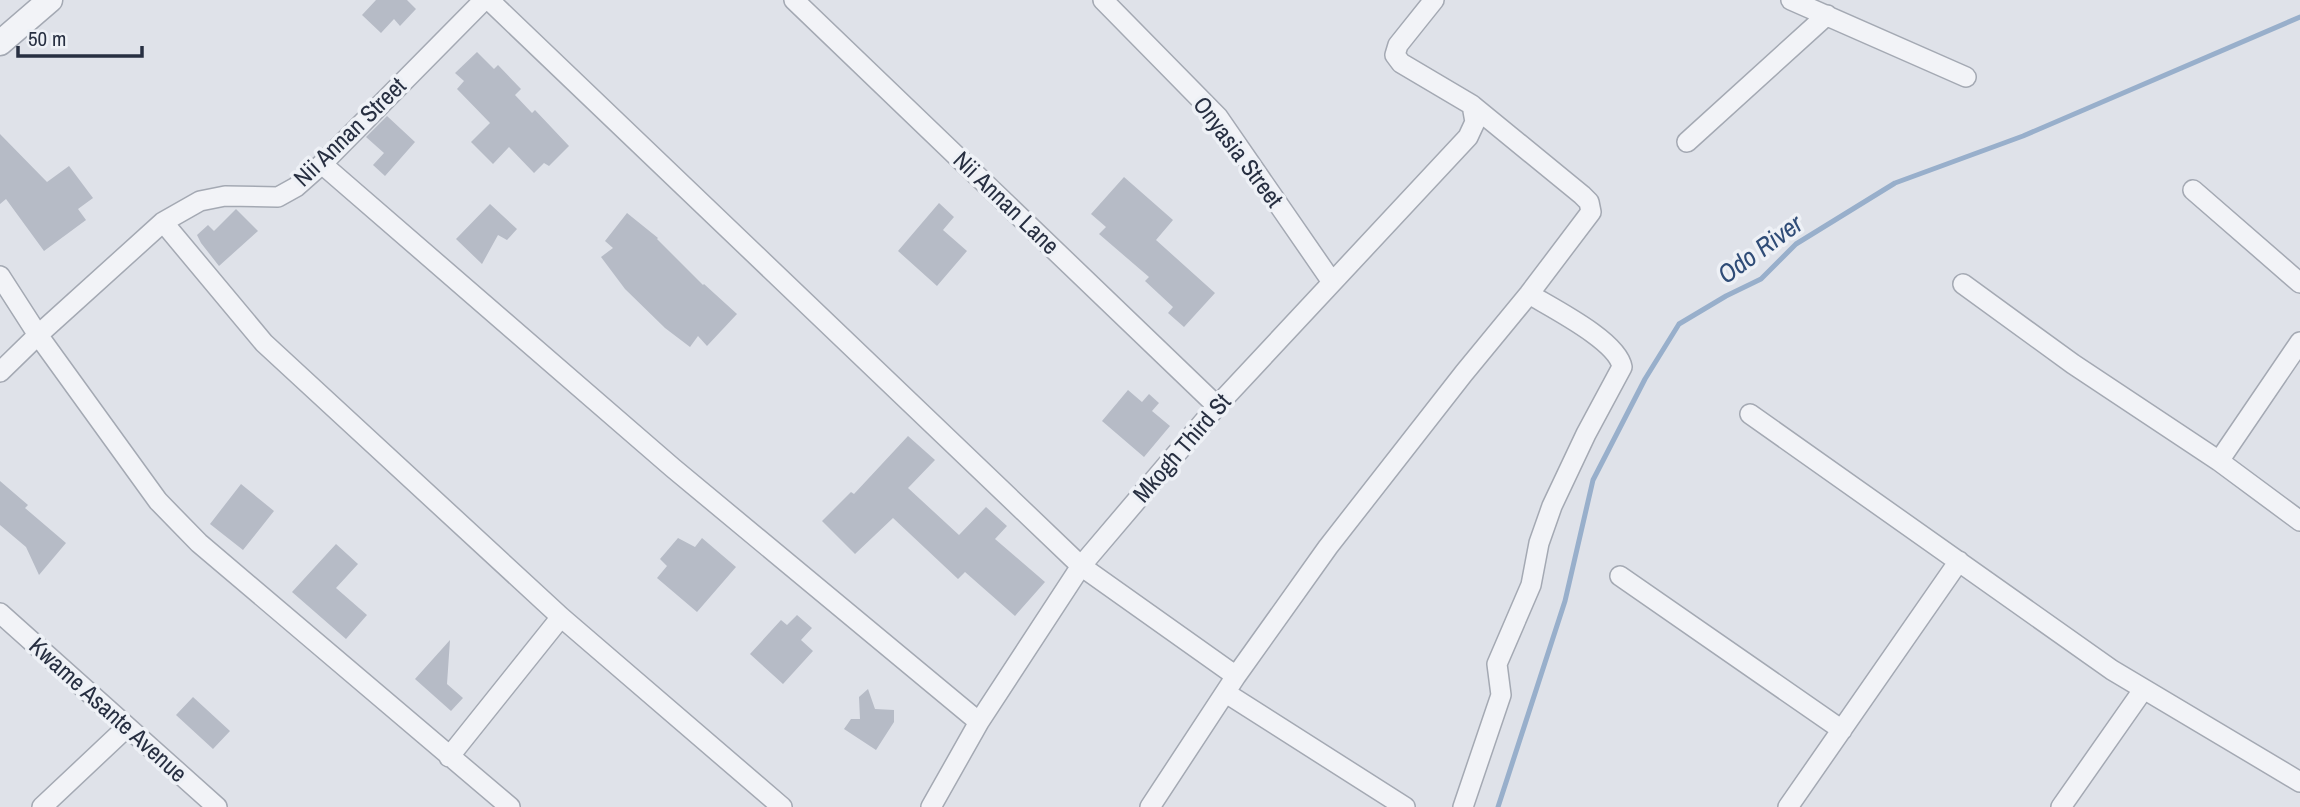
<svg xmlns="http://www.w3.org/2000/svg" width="2300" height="807" viewBox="0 0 2300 807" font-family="'Archivo Narrow',sans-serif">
  <rect width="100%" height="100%" fill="#dfe2e9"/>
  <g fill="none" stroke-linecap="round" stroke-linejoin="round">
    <!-- stream -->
    <path stroke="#98afcb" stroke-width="5" d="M 1498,807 L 1565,601 L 1593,480 L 1645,379 L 1679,324 L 1726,296 L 1761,279 L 1796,244 L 1895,183 L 2023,136 L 2300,17"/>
  </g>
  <!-- building -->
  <path fill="#b6bbc6" d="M 376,0 L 407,0 L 416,9 L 400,26 L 394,19 L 381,33 L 362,15 Z
    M 477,52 L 494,69 L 498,65 L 521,89 L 515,95 L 532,113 L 535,110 L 569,146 L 549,166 L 544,163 L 534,173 L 509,147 L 493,164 L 471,142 L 490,123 L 457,89 L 464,81 L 455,73 Z
    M 387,116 L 415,142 L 385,176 L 373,165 L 384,153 L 366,137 Z
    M 0,134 L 47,182 L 69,166 L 93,198 L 78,209 L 86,220 L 44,251 L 6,199 L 0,204 Z
    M 1124,177 L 1173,220 L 1156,240 L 1215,293 L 1184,327 L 1168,313 L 1173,307 L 1145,281 L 1149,277 L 1099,234 L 1106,227 L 1091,214 Z
    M 939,203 L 954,217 L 943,230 L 967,251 L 937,286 L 898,251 Z
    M 490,204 L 517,229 L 507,240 L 498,235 L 482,264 L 456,239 Z
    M 236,209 L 258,231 L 219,266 L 201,243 L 197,235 L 208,225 L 214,231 Z
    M 627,213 L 658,238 L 657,239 L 703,285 L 704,284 L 737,314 L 707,346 L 698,336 L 690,347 L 665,328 L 625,289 L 601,257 L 613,248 L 605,241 Z
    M 1128,390 L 1142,402 L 1149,394 L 1159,403 L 1152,411 L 1170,426 L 1144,457 L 1102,421 Z
    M 908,436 L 935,460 L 908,488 L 959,535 L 986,507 L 1007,526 L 995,539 L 1045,582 L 1015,616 L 965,572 L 958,579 L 893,518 L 855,554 L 822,521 L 851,492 L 854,494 Z
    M 0,481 L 28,505 L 25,508 L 66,543 L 39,575 L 26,547 L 0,525 Z
    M 241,484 L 274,511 L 243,550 L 210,524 Z
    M 678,538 L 695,547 L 702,538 L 736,567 L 697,612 L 657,578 L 667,566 L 660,559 Z
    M 336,544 L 358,564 L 336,588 L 367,615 L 346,639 L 292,592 Z
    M 797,615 L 812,628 L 801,640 L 813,651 L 783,684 L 750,654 L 781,620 L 787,625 Z
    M 450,640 L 447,684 L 463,698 L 451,711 L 415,679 Z
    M 868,689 L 875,709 L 894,710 L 894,722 L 876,750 L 844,729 L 851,719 L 860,719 L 859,697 Z
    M 193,697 L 230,731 L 213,749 L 176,715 Z"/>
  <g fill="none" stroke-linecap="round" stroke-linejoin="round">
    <!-- minor casing -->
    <g stroke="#a4a9b3" stroke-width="22">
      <path id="minor" d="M 489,0 L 1081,566 L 1236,676
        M 794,0 L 1217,406
        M 1103,0 L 1218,117 L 1332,282
        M 1791,0 L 1966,77
        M 1687,142 L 1827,15
        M 322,164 L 673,468 L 979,722
        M 2193,190 L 2300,283
        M 163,222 L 264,343 L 561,617 L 782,807
        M 0,276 L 38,335 L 158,501 L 199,543 L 510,807
        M 1963,284 L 2073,364 L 2219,461 L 2300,521
        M 0,372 L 38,335 L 163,222 L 200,201 L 225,196 L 278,197 L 296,187 L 322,164 L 484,0
        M 1750,414 L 2112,670 L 2300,782
        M 2219,461 L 2300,342
        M 1620,576 L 1842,730
        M 0,613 L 217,807
        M 1226,693 L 1405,807
        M 449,757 L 561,617
        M 42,807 L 127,727
        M 931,807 L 979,722 L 1081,566 L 1217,406 L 1468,137 L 1475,122 L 1472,105 L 1401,63 L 1395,55 L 1398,45 L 1434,0
        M 1150,807 L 1236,676 L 1328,547 L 1464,373 L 1529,294 L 1591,212 L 1589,202 L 1582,195 L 1472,105
        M 1463,807 L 1501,695 L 1497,664 L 1531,585 L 1539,543 L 1552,506 L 1586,434 L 1622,367 C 1618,341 1552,308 1529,294
        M 1788,807 L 1959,561
        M 2061,807 L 2143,690"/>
    </g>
    <!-- tertiary casing -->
    <g stroke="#a4a9b3" stroke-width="27">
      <path id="tertiary" d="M 0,43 L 50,0"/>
    </g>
    <!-- minor -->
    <use href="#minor" stroke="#f2f3f7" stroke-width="19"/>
    <!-- tertiary -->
    <use href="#tertiary" stroke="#f2f3f7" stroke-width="24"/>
  </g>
  <g text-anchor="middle" stroke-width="7" stroke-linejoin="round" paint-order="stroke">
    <!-- street labels -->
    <g font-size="24" fill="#272f41" stroke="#eef1f6">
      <text transform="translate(350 132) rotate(-44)" y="8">Nii Annan Street</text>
      <text transform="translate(1238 152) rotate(53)" y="8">Onyasia Street</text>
      <text transform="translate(1006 203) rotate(44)" y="8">Nii Annan Lane</text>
      <text transform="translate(1182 448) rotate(-49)" y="8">Mkogh Third St</text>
      <text transform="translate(108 710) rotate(42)" y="8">Kwame Asante Avenue</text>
    </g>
    <!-- water labels -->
    <g font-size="26" font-style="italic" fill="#2f4c77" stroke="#eef1f6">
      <text transform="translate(1760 249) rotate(-36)" y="9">Odo River</text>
    </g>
  </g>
  <!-- scale -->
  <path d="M18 46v10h124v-10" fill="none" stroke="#272f41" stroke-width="3.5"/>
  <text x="28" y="46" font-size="21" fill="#272f41" stroke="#eef1f6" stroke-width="5" paint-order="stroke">50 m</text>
</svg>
